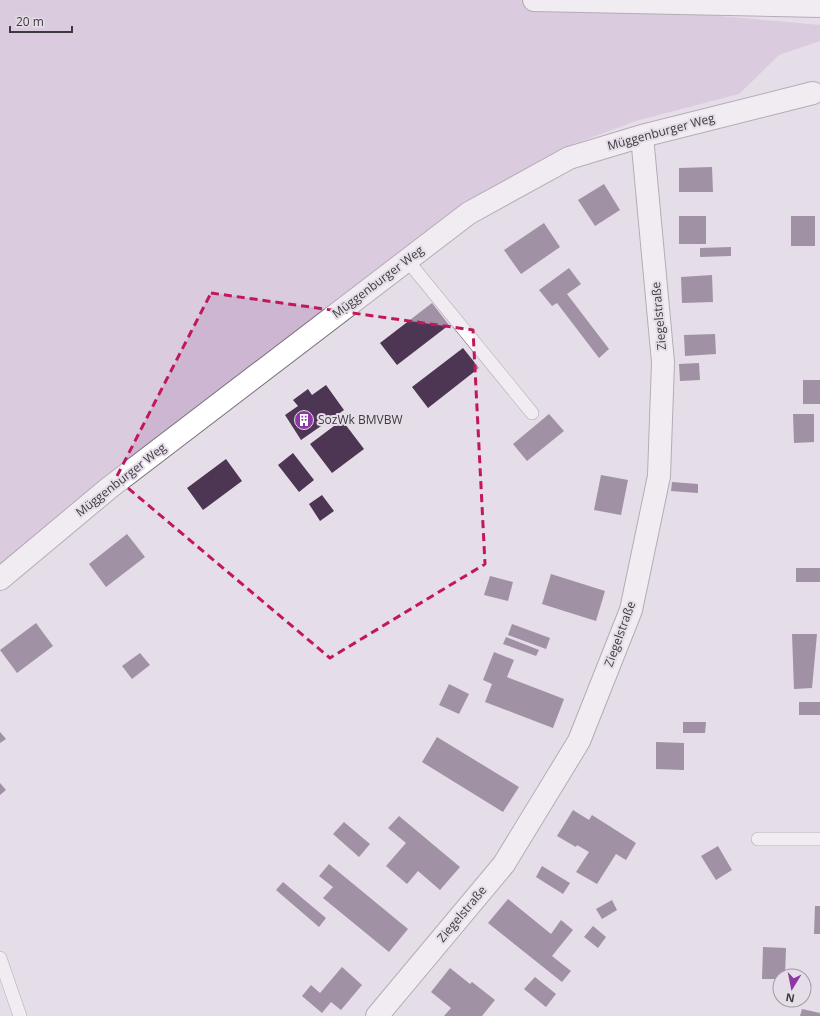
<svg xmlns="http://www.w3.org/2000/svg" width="820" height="1016" viewBox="0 0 820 1016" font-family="'Open Sans',sans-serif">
  <rect width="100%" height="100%" fill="#e5dde8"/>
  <!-- green -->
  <path fill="#ccb6d2" d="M 0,0 L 820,0 L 727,3 L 719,16 L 820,25 L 820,41 L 779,55 L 739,94 L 639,120 L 565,147 L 463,205 L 400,252 L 192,412 L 104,477 L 0,566 Z"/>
  <!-- building -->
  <path fill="#4d3653" d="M 712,167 L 713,192 L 679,192 L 679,168 Z
    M 604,184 L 620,210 L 595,226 L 578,200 Z
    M 679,216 L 706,216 L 706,244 L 679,244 Z
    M 791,216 L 815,216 L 815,246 L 791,246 Z
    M 544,223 L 560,247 L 521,274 L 504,250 Z
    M 731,247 L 731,256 L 700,257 L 700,248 Z
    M 569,268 L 581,284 L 567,294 L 609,349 L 599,358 L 557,303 L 552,306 L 539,290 Z
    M 712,275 L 713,302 L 682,303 L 681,277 Z
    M 432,303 L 449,325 L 397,365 L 380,343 Z
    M 715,334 L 716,354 L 685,356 L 684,335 Z
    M 463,348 L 479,368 L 428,408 L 412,387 Z
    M 699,363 L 700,380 L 680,381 L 679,364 Z
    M 803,380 L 820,380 L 820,404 L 803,404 Z
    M 326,385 L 344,410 L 301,440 L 285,415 L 298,406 L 293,400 L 308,389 L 312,395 Z
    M 549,414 L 564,431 L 527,461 L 513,444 Z
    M 793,414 L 814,414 L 814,442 L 794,443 Z
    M 342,420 L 364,449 L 332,473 L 310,444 Z
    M 293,453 L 314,480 L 299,492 L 278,465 Z
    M 226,459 L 242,481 L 203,510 L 187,488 Z
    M 601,475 L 628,480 L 621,515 L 594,510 Z
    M 672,482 L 698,484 L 698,493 L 671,491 Z
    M 322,495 L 334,511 L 320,521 L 309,504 Z
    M 127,534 L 145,557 L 106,587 L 89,564 Z
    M 796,568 L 820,568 L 820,582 L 796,582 Z
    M 551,574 L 605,591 L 596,621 L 542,604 Z
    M 490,576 L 513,582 L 508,601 L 484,595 Z
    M 36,623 L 53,646 L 17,673 L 0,650 Z
    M 512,624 L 550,638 L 546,649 L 508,635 Z
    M 792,634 L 817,634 L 812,688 L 794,689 Z
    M 506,637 L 539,650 L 536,656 L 503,644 Z
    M 494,652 L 514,660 L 507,677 L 564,699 L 553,728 L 485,702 L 492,684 L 483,680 Z
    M 140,653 L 150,665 L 132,679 L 122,666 Z
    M 449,684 L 469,694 L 459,714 L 439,705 Z
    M 799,702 L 820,702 L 820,715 L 799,715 Z
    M 683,722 L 706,722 L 705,733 L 683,733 Z
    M 0,732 L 6,739 L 0,743 Z
    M 437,737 L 519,787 L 503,812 L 422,762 Z
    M 656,742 L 684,743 L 684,770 L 656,769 Z
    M 0,783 L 6,790 L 0,795 Z
    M 573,810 L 589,820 L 592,815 L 636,843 L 626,860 L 616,854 L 597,884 L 576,872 L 589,852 L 577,845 L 576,847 L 557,836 Z
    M 399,816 L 460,867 L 440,890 L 418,871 L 407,884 L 386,866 L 406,843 L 388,828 Z
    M 344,822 L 370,844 L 359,857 L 333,834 Z
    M 718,846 L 732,870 L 716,880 L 701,856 Z
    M 329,864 L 408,929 L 389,952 L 323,898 L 333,887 L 319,876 Z
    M 542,866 L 570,883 L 563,894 L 536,877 Z
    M 283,882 L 326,918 L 319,927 L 276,890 Z
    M 508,899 L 551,934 L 561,920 L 573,930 L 552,956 L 571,971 L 562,982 L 488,923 Z
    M 612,900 L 617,910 L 602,919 L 596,909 Z
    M 815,906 L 820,906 L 820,934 L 814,934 Z
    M 593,926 L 606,937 L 598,948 L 584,937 Z
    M 763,947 L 786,948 L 785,976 L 780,976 L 780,979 L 762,979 Z
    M 342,967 L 362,985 L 341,1010 L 331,1002 L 322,1013 L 302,996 L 311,985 L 320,993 Z
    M 450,968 L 470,984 L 472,982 L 495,1000 L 482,1016 L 444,1016 L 451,1008 L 431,992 Z
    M 535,977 L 556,994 L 546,1007 L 524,989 Z
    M 802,1009 L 820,1013 L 820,1016 L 800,1016 Z"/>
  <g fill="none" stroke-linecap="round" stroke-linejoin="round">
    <!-- lane casing -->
    <g stroke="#79717b" stroke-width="14">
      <path id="lane" d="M 407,260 L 532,413
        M 758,839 L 820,839
        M 0,958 L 20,1016"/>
    </g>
    <!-- street casing -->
    <g stroke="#79717b" stroke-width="24">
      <path id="street" d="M 0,579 L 109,488 L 469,213 L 569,158 L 642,136 L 813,93
        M 377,1016 L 504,864 L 579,741 L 631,610 L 659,476 L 663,362 L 642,136"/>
    </g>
    <!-- secondary casing -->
    <g stroke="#79717b" stroke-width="24">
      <path id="secondary" d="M 534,0 L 820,6"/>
    </g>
    <!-- lane -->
    <use href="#lane" stroke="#fff" stroke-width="13"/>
    <!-- street -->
    <use href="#street" stroke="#fff" stroke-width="22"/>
    <!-- secondary -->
    <use href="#secondary" stroke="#fff" stroke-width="22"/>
  </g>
  <!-- marked area -->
  <path d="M0 0H820V1016H0ZM 211,293 L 473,330 L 485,564 L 330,658 L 116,478 Z" fill="#e5dde8" fill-opacity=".55" fill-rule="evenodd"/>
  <path fill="none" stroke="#c2185b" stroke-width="3" stroke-dasharray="8 5" stroke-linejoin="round" d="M 211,293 L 473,330 L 485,564 L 330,658 L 116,478 Z"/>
  <!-- icons -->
  <defs>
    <g id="building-disc" transform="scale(1)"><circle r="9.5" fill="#8f37a4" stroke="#e5dde8"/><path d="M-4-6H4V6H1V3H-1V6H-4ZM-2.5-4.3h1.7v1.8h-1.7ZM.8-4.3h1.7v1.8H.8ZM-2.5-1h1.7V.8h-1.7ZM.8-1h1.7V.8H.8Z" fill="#fff"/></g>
  </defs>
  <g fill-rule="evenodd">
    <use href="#building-disc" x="304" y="420"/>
  </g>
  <g text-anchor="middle" stroke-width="4" stroke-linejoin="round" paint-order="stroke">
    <!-- street labels -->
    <g font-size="12" fill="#3d3a3e" stroke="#e5dde8">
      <text transform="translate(661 132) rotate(-15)" y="4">Müggenburger Weg</text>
      <text transform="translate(378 282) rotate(-37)" y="4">Müggenburger Weg</text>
      <text transform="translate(659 316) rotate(-95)" y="4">Ziegelstraße</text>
      <text transform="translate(121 480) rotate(-38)" y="4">Müggenburger Weg</text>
      <text transform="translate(620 634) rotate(-70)" y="4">Ziegelstraße</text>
      <text transform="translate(462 914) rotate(-50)" y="4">Ziegelstraße</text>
    </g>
    <!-- poi labels -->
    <g font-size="12" fill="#3d3a3e" stroke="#e5dde8" text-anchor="start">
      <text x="318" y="424">SozWk BMVBW</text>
    </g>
  </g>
  <!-- north arrow -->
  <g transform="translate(792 988) rotate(190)"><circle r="19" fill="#e5dde8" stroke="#a29ca4"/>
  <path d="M0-3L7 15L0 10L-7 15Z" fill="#8f37a4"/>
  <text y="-6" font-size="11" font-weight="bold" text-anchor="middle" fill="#3d3a3e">N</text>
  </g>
  <!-- scale -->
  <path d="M10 26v6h62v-6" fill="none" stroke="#3d3a3e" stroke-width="2"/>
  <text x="16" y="26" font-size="12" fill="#3d3a3e" stroke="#e5dde8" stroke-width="3" paint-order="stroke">20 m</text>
</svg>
